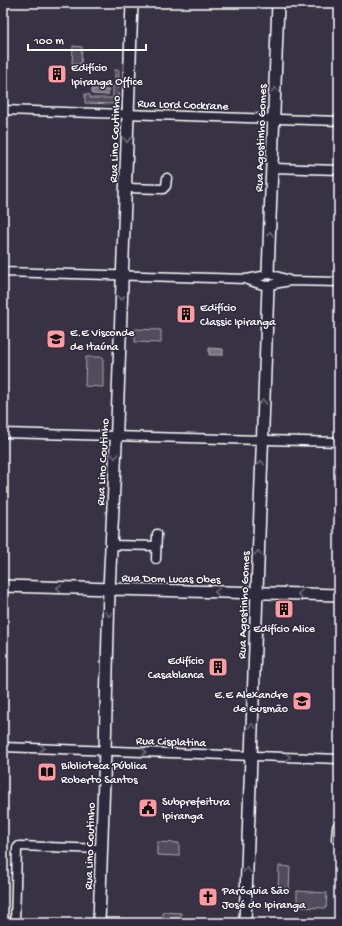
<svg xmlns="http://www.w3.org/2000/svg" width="342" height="926" viewBox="0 0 342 926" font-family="'Gochi Hand',sans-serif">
  <rect width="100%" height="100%" fill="#373345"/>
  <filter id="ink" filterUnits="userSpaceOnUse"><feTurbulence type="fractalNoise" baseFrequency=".025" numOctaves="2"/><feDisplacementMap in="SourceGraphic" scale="8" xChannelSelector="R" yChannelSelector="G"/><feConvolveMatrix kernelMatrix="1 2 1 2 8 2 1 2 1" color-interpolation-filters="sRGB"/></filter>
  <g filter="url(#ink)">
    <!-- green -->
    <path fill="#514c5c" stroke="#a8a6ae" d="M 73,46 L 82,47 L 81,64 L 72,64 Z
      M 115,70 L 119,70 L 118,101 L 115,104 L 85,103 L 85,94 L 90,95 L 90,98 L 113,98 L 113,85 L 115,85 Z
      M 135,329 L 161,330 L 161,343 L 135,342 Z
      M 86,357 L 103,357 L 103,387 L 85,386 Z
      M 157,842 L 179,843 L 179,856 L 157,855 Z
      M 279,866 L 290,867 L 289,890 L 278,889 Z
      M 297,891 L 327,893 L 326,908 L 297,907 Z
      M 163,912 L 181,913 L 181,923 L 163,923 Z"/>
    <!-- water -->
    <path fill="#76737f" stroke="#adabb2" d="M 92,89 L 109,90 L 108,95 L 92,94 Z
      M 209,348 L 223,349 L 223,355 L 209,355 Z"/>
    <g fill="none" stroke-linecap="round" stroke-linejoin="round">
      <!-- minor casing -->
      <g stroke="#fff" stroke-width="11">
        <path id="minor" d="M 3,110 L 339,121
          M 272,168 L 339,170
          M 125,188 L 163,189 L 166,186 L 167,178
          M 3,272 L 247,279 L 262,276
          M 273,275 L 289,280
          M 247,280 L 263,285
          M 274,284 L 290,281 L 339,282
          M 3,433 L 339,442
          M 111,545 L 156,546
          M 156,559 L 157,534
          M 3,747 L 339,759
          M 336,839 L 337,827 L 339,824
          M 15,923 L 17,848 L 19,846 L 102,849"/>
      </g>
      <!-- tertiary casing -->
      <g stroke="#fff" stroke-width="14">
        <path id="tertiary" d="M 268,273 L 278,3
          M 3,586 L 339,595
          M 99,923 L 105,750 L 109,590 L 117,424 L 132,3
          M 245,923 L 268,287"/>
      </g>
      <!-- minor -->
      <use href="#minor" stroke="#2f2a3d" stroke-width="8"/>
      <!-- tertiary -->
      <use href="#tertiary" stroke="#2f2a3d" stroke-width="11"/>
    </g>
    <!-- one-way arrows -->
    <defs><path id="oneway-chevron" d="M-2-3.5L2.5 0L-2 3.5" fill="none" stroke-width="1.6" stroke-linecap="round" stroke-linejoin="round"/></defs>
    <g stroke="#6d6a77">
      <use href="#oneway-chevron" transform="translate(275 90) rotate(-88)"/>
      <use href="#oneway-chevron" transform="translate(127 140) rotate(92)"/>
      <use href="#oneway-chevron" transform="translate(270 234) rotate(-88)"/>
      <use href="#oneway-chevron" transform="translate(121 298) rotate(92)"/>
      <use href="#oneway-chevron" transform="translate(263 402) rotate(-88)"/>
      <use href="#oneway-chevron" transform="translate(115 456) rotate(93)"/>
      <use href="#oneway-chevron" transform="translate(261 463) rotate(-88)"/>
      <use href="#oneway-chevron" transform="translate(258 553) rotate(-88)"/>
      <use href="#oneway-chevron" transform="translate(59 588) rotate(-178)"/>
      <use href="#oneway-chevron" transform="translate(217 592) rotate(-179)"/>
      <use href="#oneway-chevron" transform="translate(300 594) rotate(-178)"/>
      <use href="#oneway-chevron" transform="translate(109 614) rotate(91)"/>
      <use href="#oneway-chevron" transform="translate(252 726) rotate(-88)"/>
      <use href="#oneway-chevron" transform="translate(42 748) rotate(2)"/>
      <use href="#oneway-chevron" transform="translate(144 752) rotate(2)"/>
      <use href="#oneway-chevron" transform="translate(288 757) rotate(2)"/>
      <use href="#oneway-chevron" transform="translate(247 870) rotate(-88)"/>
    </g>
  </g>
  <!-- icons -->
  <defs>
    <g id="building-square" transform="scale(1)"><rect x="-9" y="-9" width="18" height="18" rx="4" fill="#ff9aa2" stroke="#2f2a3d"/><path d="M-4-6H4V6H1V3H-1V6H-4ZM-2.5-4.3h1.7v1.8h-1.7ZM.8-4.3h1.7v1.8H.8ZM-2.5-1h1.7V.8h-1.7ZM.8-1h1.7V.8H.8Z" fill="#111"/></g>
    <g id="school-square" transform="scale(1)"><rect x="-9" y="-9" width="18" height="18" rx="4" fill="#ff9aa2" stroke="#2f2a3d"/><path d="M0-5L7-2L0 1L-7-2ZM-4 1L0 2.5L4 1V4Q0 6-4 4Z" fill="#111"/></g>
    <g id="library-square" transform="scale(1)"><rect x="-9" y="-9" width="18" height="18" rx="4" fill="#ff9aa2" stroke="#2f2a3d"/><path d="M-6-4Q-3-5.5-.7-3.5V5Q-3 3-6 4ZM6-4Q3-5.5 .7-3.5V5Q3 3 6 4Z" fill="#111"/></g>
    <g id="civic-square" transform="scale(1)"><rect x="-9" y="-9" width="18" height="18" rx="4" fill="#ff9aa2" stroke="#2f2a3d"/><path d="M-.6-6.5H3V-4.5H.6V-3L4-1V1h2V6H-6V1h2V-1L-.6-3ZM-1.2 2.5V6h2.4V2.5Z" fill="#111"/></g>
    <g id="church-square" transform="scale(1)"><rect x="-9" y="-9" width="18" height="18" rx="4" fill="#ff9aa2" stroke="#2f2a3d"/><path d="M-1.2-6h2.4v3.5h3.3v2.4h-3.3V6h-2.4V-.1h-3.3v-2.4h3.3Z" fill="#111"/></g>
  </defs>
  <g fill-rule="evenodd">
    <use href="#building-square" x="57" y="74"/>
    <use href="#building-square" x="186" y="314"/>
    <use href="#school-square" x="56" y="339"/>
    <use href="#building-square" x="284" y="609"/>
    <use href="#building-square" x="218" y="667"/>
    <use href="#school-square" x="302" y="701"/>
    <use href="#library-square" x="47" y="772"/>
    <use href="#civic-square" x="148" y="808"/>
    <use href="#church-square" x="208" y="897"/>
  </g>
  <g text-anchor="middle" stroke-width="3" stroke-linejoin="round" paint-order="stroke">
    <!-- poi labels -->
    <g font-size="12" fill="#fff" stroke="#2f2a3d" text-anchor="start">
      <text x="71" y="71">Edifício<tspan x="71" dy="14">Ipiranga Office</tspan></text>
      <text x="200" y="311">Edifício<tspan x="200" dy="14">Classic Ipiranga</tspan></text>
      <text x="70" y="336">E.E Visconde<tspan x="70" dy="14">de Itaúna</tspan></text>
      <text x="284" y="632" text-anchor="middle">Edifício Alice</text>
      <text x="204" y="664" text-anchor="end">Edifício<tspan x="204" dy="14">Casablanca</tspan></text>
      <text x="288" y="698" text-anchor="end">E.E Alexandre<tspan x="288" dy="14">de Gusmão</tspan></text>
      <text x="61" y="769">Biblioteca Pública<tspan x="61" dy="14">Roberto Santos</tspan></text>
      <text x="162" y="805">Subprefeitura<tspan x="162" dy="14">Ipiranga</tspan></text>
      <text x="222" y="894">Paróquia São<tspan x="222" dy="14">José do Ipiranga</tspan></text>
    </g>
    <!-- street labels -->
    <g font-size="12" fill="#fff" stroke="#2f2a3d">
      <text transform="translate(183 104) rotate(2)" y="4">Rua Lord Cockrane</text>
      <text transform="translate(260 138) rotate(-88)" y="4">Rua Agostinho Gomes</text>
      <text transform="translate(114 139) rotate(-88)" y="4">Rua Lino Coutinho</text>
      <text transform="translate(102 462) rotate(-87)" y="4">Rua Lino Coutinho</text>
      <text transform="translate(171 578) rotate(1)" y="4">Rua Dom Lucas Obes</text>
      <text transform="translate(243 605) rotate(-88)" y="4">Rua Agostinho Gomes</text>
      <text transform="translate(171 741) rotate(2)" y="4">Rua Cisplatina</text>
      <text transform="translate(89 846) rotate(-88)" y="4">Rua Lino Coutinho</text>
    </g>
  </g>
  <!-- margin -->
  <rect width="342" height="926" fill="none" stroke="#2f2a3d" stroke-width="16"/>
  <rect x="8" y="8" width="326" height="910" fill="none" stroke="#fff" stroke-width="1.5" filter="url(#ink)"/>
  <!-- scale -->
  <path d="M28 44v6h118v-6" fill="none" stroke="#ffffff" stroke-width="2"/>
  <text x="34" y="44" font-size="12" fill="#ffffff" stroke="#2f2a3d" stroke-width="3" paint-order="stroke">100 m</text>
</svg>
